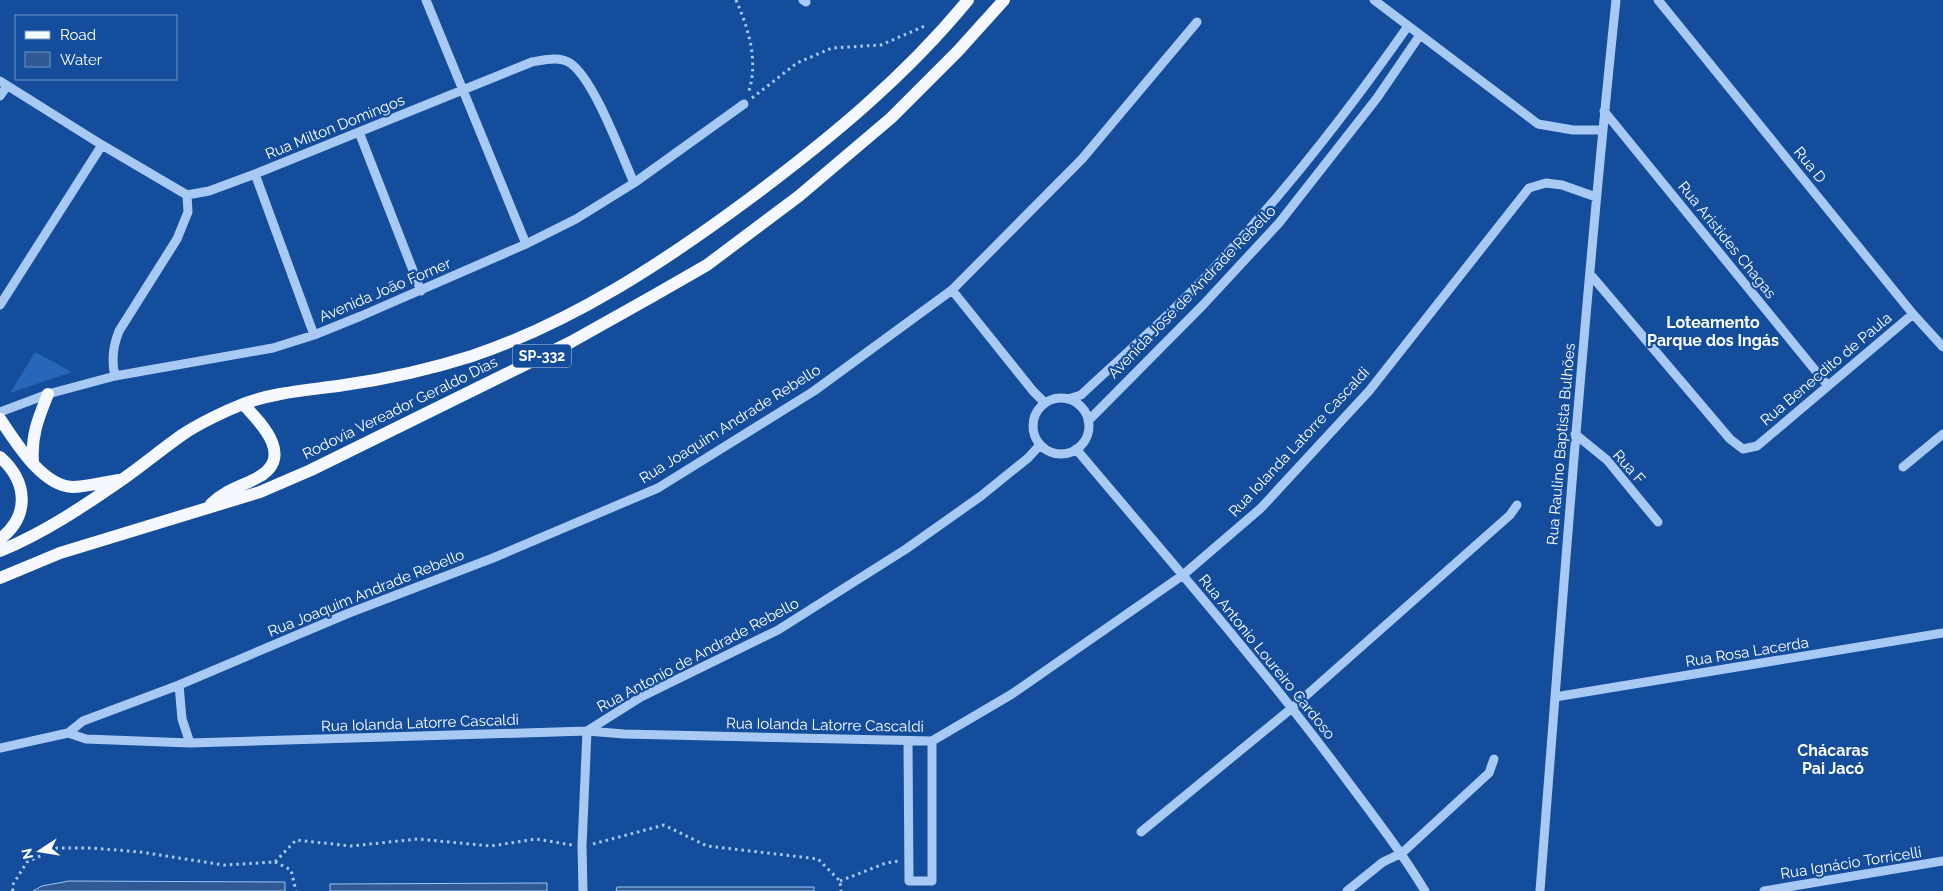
<svg xmlns="http://www.w3.org/2000/svg" width="1943" height="891" viewBox="0 0 1943 891" font-family="Raleway,sans-serif">
  <rect width="100%" height="100%" fill="#144d9b"/>
  <!-- green -->
  <path fill="#2766b9" d="M 35,352 L 72,372 L 10,393 Z"/>
  <!-- water -->
  <path fill="#315a94" stroke="#9bc4f6" d="M 69,881 L 285,882 L 285,891 L 33,891 L 42,886 Z
    M 547,883 L 547,891 L 330,891 L 330,884 Z
    M 617,887 L 814,887 L 814,891 L 616,891 Z"/>
  <g fill="none" stroke-linecap="round" stroke-linejoin="round">
    <!-- path -->
    <path stroke="#a8c9f3" stroke-width="3" stroke-dasharray="2.5 4" stroke-linecap="butt" d="M 736,0 C 749,30 759,62 748,94
      M 752,98 L 797,63 L 832,48 L 881,45 L 927,25
      M 593,844 L 664,825 L 707,846 L 818,859 L 840,881 L 841,891
      M 275,862 L 291,870 L 296,891
      M 840,881 L 886,863 L 899,861
      M 13,891 L 12,886 L 27,862 L 57,848 L 92,848 L 140,852 L 224,865 L 275,862 L 296,840 L 351,846 L 418,839 L 491,846 L 536,839 L 572,845"/>
    <!-- minor -->
    <path stroke="#a8c9f3" stroke-width="9" d="M 426,0 L 526,244
      M 803,0 L 806,2
      M 1374,0 L 1538,124 L 1573,130 L 1603,130
      M 1658,0 L 1913,314 L 1943,347
      M 0,81 L 102,145 L 187,195 L 209,191 L 255,174 L 532,62 C 544,60 559,56 570,63 C 594,79 621,154 634,183
      M 0,96 L 7,86
      M 1604,111 L 1828,386
      M 359,132 L 421,291
      M 255,174 L 314,335
      M 1590,274 L 1730,439 L 1743,449 L 1757,446 L 1913,314
      M 952,290 L 1033,391 L 1045,403
      M 0,305 L 102,145
      M 115,376 C 111,360 113,346 119,331 L 177,239 L 188,212 L 187,195
      M1033 426a28 28 0 1 1 56 0a28 28 0 1 1-56 0Z
      M 1068,399 L 1081,395 C 1118,360 1157,327 1192,291 C 1272,209 1343,119 1408,26
      M 0,412 L 48,394 L 115,376 L 273,348 L 314,335 L 361,316 L 526,244 L 576,219 L 634,183 L 744,104
      M 1088,421 L 1203,305 L 1279,223 L 1377,98 L 1420,35
      M 1575,434 L 1607,460 L 1658,522
      M 1076,449 C 1162,551 1250,652 1331,759 C 1363,802 1397,845 1425,891
      M 1903,467 L 1943,434
      M 179,685 L 182,719 L 190,743
      M 1555,697 L 1943,633
      M 587,731 L 641,697 L 778,630 L 906,549 L 981,496 L 1028,458 L 1040,445
      M 68,733 L 86,739 L 190,743 L 587,731 L 624,734 L 932,741 L 1012,694 L 1183,575 L 1261,508 L 1369,391 L 1529,188 L 1546,183 L 1562,185 L 1596,197
      M 908,741 L 909,881 L 932,881 L 932,741
      M 0,748 L 68,733 L 83,721 L 179,685 L 349,613 L 493,558 L 658,488 L 814,391 L 952,290 L 1082,159 L 1197,22
      M 1141,832 L 1292,708 L 1510,515 L 1517,505
      M 583,891 L 582,846 L 587,731
      M 1347,891 L 1383,862 L 1402,853 L 1489,773 L 1494,759
      M 1540,891 C 1563,594 1585,297 1616,0
      M 1764,891 L 1943,861"/>
    <!-- major -->
    <path stroke="#f5f8ff" stroke-width="12" d="M 0,419 C 16,442 41,485 72,487 C 87,487 104,482 119,480
      M 0,457 C 28,482 30,516 0,539
      M 33,463 C 31,435 38,419 48,394
      M 211,504 C 224,491 239,487 255,479 C 296,459 263,425 243,404
      M 0,551 C 44,533 84,506 123,479 C 143,465 162,449 182,435 C 198,424 225,411 243,404 C 274,392 311,390 344,385 C 387,379 431,369 472,356 C 573,322 664,262 749,199 C 828,140 905,77 968,0
      M 0,578 L 60,553 L 260,492 L 311,470 L 571,342 L 653,296 L 707,265 L 799,196 L 891,118 L 958,51 L 1004,0"/>
  </g>
  <g text-anchor="middle" stroke-width="4.5" stroke-linejoin="round" paint-order="stroke">
    <!-- shield labels -->
    <rect fill="#144d9b" stroke="#b8cae1" stroke-width="1" x="513" y="344.5" width="58" height="23" rx="4"/>
    <g font-size="14" font-weight="bold" fill="#fff">
      <text x="542" y="361">SP-332</text>
    </g>
    <!-- street labels -->
    <g font-size="15" fill="#fff" stroke="#144d9b">
      <text transform="translate(335 127) rotate(-22)" y="5">Rua Milton Domingos</text>
      <text transform="translate(1810 165) rotate(51)" y="5">Rua D</text>
      <text transform="translate(1727 240) rotate(51)" y="5">Rua Aristides Chagas</text>
      <text transform="translate(385 290) rotate(-23)" y="5">Avenida João Forner</text>
      <text transform="translate(1192 292) rotate(-46)" y="5">Avenida José de Andrade Rebello</text>
      <text transform="translate(1826 369) rotate(-40)" y="5">Rua Benecdito de Paula</text>
      <text transform="translate(400 408) rotate(-26)" y="5">Rodovia Vereador Geraldo Dias</text>
      <text transform="translate(730 424) rotate(-32)" y="5">Rua Joaquim Andrade Rebello</text>
      <text transform="translate(1299 442) rotate(-47)" y="5">Rua Iolanda Latorre Cascaldi</text>
      <text transform="translate(1561 444) rotate(-85)" y="5">Rua Raulino Baptista Bulhões</text>
      <text transform="translate(1629 467) rotate(48)" y="5">Rua F</text>
      <text transform="translate(366 593) rotate(-22)" y="5">Rua Joaquim Andrade Rebello</text>
      <text transform="translate(1747 652) rotate(-9)" y="5">Rua Rosa Lacerda</text>
      <text transform="translate(698 655) rotate(-28)" y="5">Rua Antonio de Andrade Rebello</text>
      <text transform="translate(1267 657) rotate(51)" y="5">Rua Antonio Loureiro Cardoso</text>
      <text transform="translate(420 723) rotate(-2)" y="5">Rua Iolanda Latorre Cascaldi</text>
      <text transform="translate(825 725) rotate(1)" y="5">Rua Iolanda Latorre Cascaldi</text>
      <text transform="translate(1851 863) rotate(-9)" y="5">Rua Ignácio Torricelli</text>
    </g>
    <!-- neighbourhood labels -->
    <g font-size="16" font-weight="bold" fill="#fff" stroke="#144d9b">
      <text x="1713" y="328">Loteamento<tspan x="1713" dy="18">Parque dos Ingás</tspan></text>
      <text x="1833" y="756">Chácaras<tspan x="1833" dy="18">Pai Jacó</tspan></text>
    </g>
  </g>
  <!-- legend -->
  <rect x="15" y="15" width="162" height="65" fill="#144d9b" stroke="#7294c3"/>
  <rect x="25" y="31" width="25" height="8" fill="#f5f8ff" stroke="#7294c3"/>
  <text x="60" y="40" font-size="15" fill="#ffffff">Road</text>
  <rect x="25" y="52" width="25" height="15" fill="#315a94" stroke="#7294c3"/>
  <text x="60" y="65" font-size="15" fill="#ffffff">Water</text>
  <!-- north arrow -->
  <g transform="translate(40 851) rotate(258)" stroke="#144d9b" stroke-width="4" paint-order="stroke">
  <path d="M0-4L9 19L0 12L-9 19Z" fill="#ffffff"/>
  <text y="-8" font-size="14" font-weight="bold" text-anchor="middle" fill="#ffffff">N</text>
  </g>
</svg>
